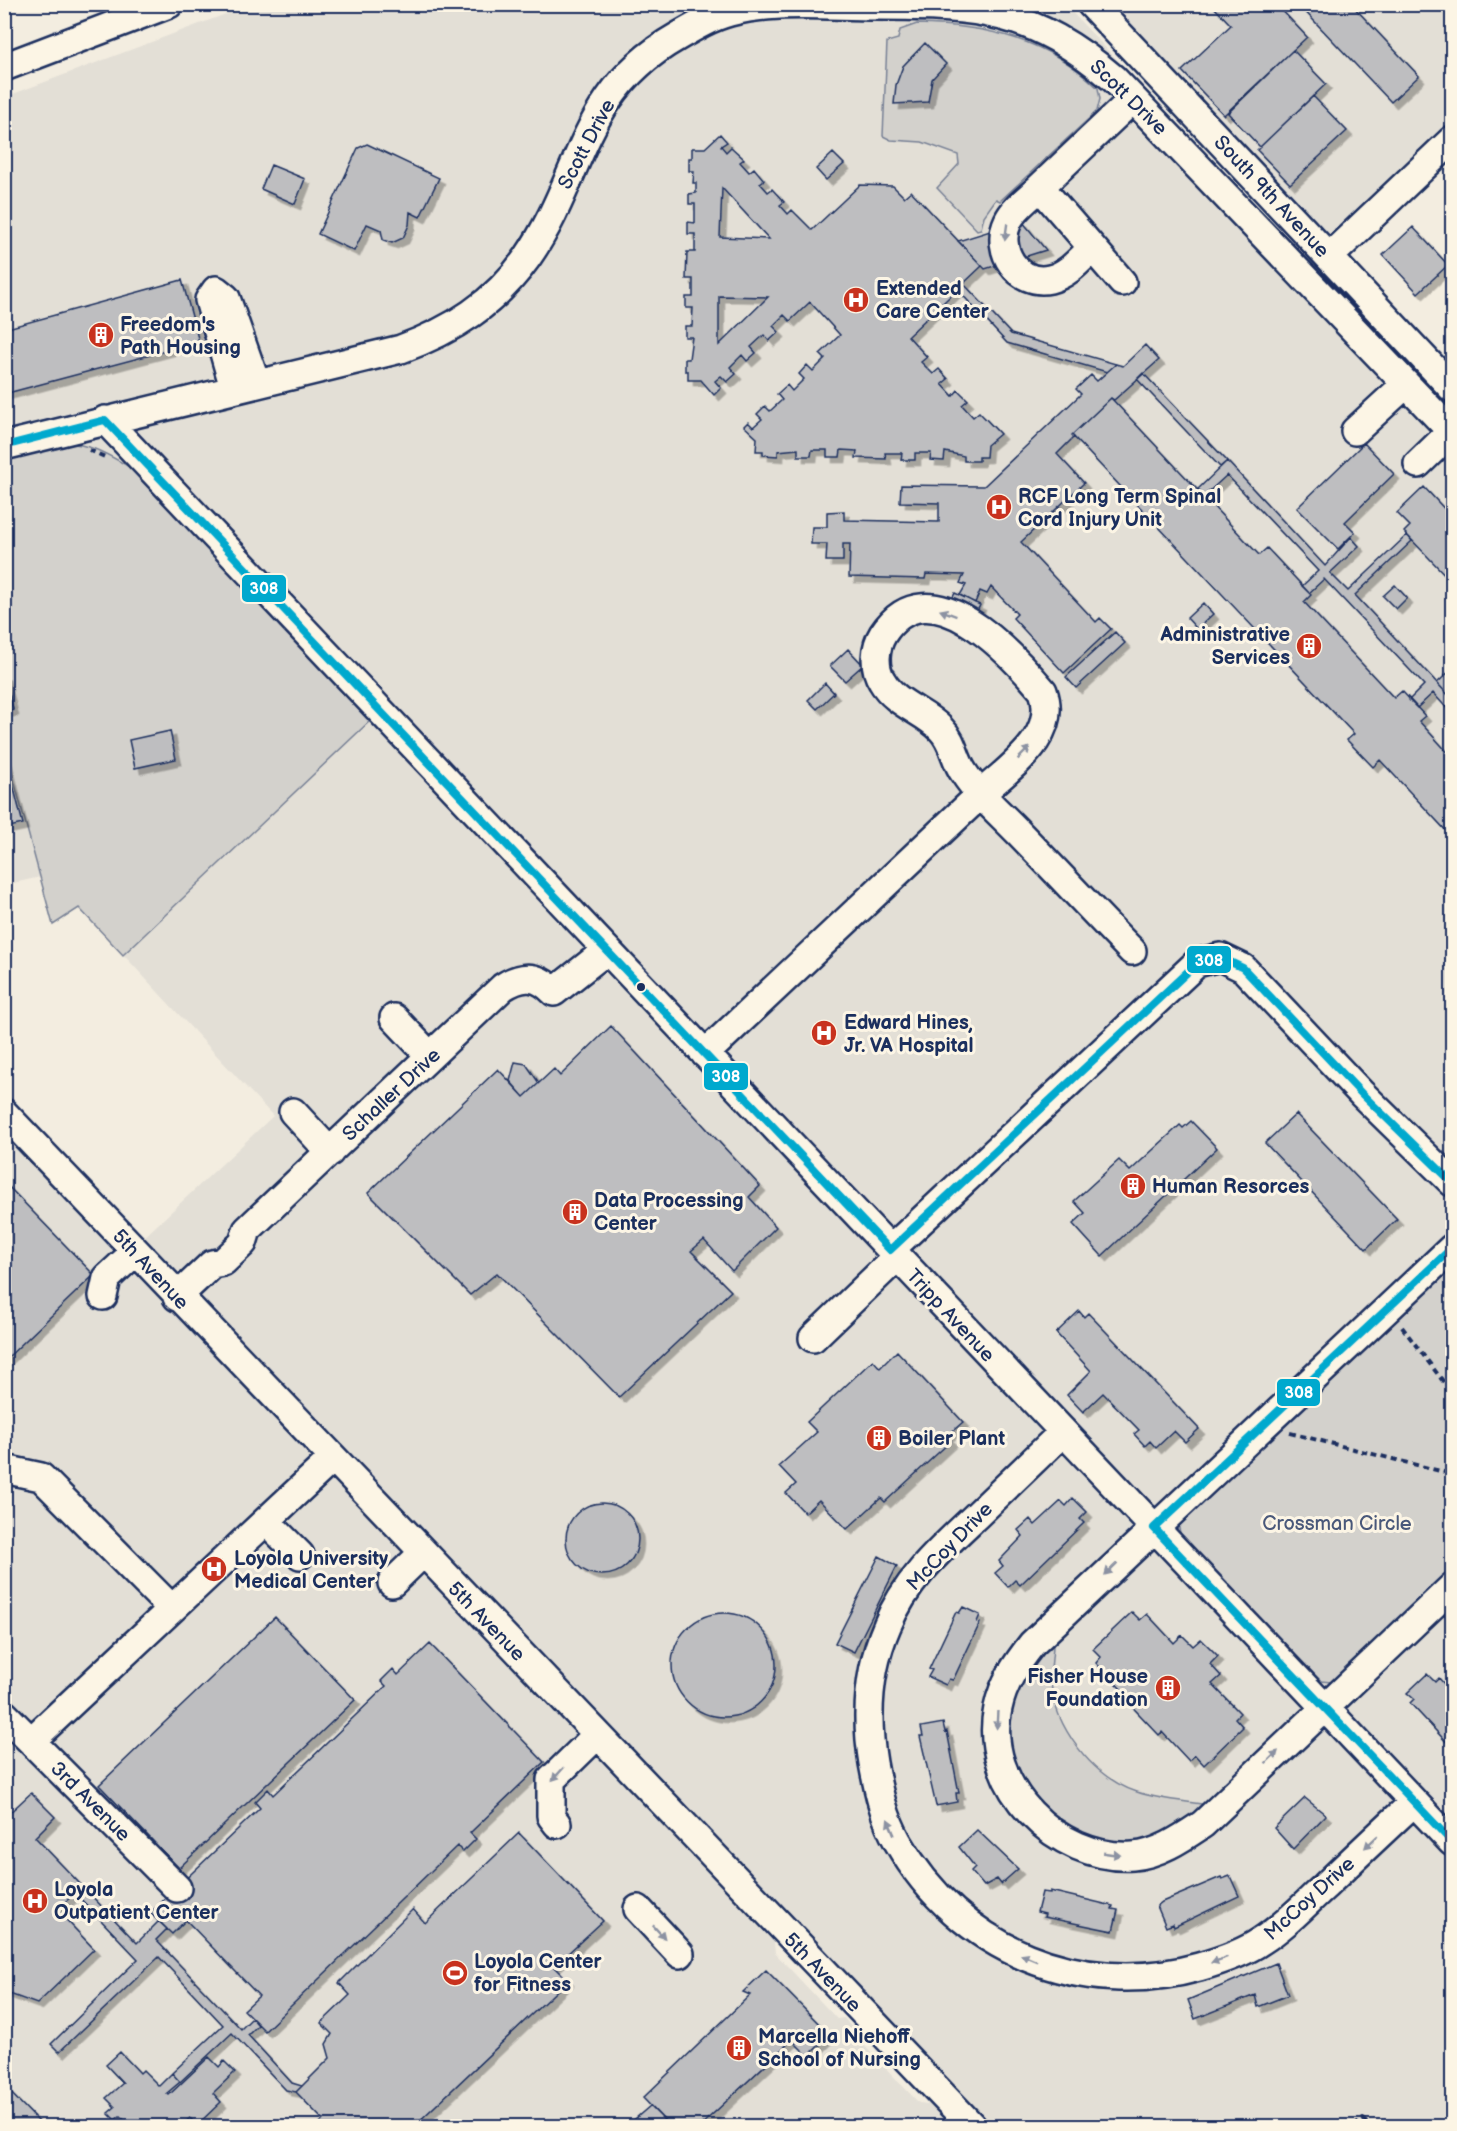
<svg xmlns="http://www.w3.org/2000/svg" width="1457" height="2131" viewBox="0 0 1457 2131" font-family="'Balsamiq Sans',sans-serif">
  <defs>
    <filter id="shadow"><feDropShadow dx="5.5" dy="5.5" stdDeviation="0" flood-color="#0004"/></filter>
  </defs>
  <rect width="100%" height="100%" fill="#f3ede0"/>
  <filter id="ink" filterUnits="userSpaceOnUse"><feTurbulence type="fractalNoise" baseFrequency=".0167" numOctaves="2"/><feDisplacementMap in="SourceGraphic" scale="12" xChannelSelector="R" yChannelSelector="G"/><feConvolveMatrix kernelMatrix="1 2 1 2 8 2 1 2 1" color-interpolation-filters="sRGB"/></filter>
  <g filter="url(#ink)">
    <!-- built -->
    <path fill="#e3dfd6" d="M 250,5 L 1065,5 L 1452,414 L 1452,2126 L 987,2126 L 140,1241 L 273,1116 L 80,908 L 53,925 L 40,877 L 5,885 L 5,97 Z
      M 1106,5 L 1452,5 L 1452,124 L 1329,241 Z
      M 4,1132 L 304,1448 L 773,1933 L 775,1953 L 837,2019 L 844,2018 L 853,2029 L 854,2035 L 919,2103 L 938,2105 L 958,2126 L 5,2126 Z"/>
    <!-- green -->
    <path fill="#d3d1cc" stroke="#778095" stroke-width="1.5" d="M 917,24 C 985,25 1048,39 1098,88 L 1100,99 L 1097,111 L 1000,201 L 996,199 L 984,216 L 981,229 L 977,230 L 937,188 L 959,164 L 958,155 L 922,142 L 891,140 L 883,136 L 887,42 L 898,39 L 900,30 Z
      M 45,442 C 84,442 98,448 131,468 L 372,719 L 123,955 L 79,908 L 53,925 L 5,747 L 4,712 L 13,709 L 4,674 L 5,452 Z
      M 1452,1256 L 1452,1572 L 1340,1678 L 1331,1682 L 1321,1681 L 1181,1536 L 1177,1521 Z
      M 1050,1641 L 1053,1644 C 1053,1656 1050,1669 1051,1681 C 1054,1727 1092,1777 1137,1792 C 1160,1800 1185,1801 1209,1805 C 1202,1812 1195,1823 1187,1828 C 1178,1833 1165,1835 1156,1838 C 1073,1864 1000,1797 1011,1712 C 1014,1684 1033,1662 1050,1641 Z"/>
    <!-- building -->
    <path fill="#bebec0" stroke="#1b2f5e" stroke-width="1.5" fill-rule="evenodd" filter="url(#shadow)" d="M 1211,4 L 1276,4 L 1307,37 L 1224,115 L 1182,71 L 1231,25 Z
      M 1298,4 L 1351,4 L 1419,76 L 1391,102 Z
      M 925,43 L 946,64 L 932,79 L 928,102 L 894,104 L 896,85 L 903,66 Z
      M 1293,50 L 1326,84 L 1260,147 L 1228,113 Z
      M 1313,96 L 1347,131 L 1290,184 L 1257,150 Z
      M 720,134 L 727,142 L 721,146 L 726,152 L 731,147 L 744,159 L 740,162 L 749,172 L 754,168 L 764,180 L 760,183 L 768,192 L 772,189 L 784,202 L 780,205 L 788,214 L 792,210 L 812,230 L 860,185 L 893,186 L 904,197 L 911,191 L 982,266 L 908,336 L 927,357 L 921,362 L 933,374 L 939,369 L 948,379 L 942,384 L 953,396 L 958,390 L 968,400 L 962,405 L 973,417 L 979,412 L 1000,434 L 987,445 L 986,457 L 979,457 L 979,461 L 964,461 L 964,456 L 945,452 L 944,461 L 930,460 L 931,453 L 915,453 L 915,460 L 901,460 L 902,453 L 885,453 L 886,459 L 856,458 L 857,451 L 841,450 L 840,457 L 827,457 L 827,450 L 812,450 L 811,456 L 798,456 L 798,449 L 778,451 L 778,456 L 763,455 L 763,451 L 756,451 L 757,438 L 744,426 L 748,422 L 753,427 L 762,419 L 757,414 L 765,406 L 770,411 L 782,400 L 777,394 L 787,385 L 792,391 L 804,379 L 799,374 L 807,365 L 813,371 L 825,359 L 820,354 L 840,335 L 810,302 L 790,321 L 784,315 L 773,326 L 779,332 L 769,341 L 764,335 L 751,347 L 756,353 L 747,361 L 742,355 L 730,367 L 736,374 L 727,382 L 721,376 L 715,381 L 721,388 L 714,395 L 701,380 L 688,380 L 688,371 L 685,371 L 685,359 L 689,359 L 692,337 L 685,337 L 685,326 L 692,326 L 693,308 L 686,308 L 686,297 L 693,297 L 693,279 L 686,279 L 687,252 L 695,252 L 695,234 L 688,234 L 688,222 L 695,223 L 695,204 L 689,204 L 689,194 L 696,193 L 696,183 L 693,183 L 694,171 L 689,171 L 689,158 L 692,158 L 692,148 L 705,148 ZM 722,188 L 769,239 L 720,237 ZM 719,296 L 768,297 L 719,345 Z
      M 367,144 L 439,178 L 420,217 L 410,212 L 409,225 L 403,238 L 392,243 L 383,240 L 381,230 L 367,224 L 354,251 L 318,234 L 358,148 Z
      M 833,153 L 844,164 L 826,180 L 816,169 Z
      M 271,165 L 305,179 L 295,204 L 261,189 Z
      M 1022,221 L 1046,250 L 985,269 L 958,241 Z
      M 1413,227 L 1448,265 L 1418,293 L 1383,255 Z
      M 182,280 L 199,342 L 4,394 L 4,329 Z
      M 963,283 L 1011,334 L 1116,364 L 1107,372 L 1007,343 L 957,289 Z
      M 1145,345 L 1159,360 L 1114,400 L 1111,398 L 1072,435 L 1074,437 L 1057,454 L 1084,483 L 1021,542 L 1096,622 L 1100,618 L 1111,629 L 1064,673 L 1013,618 L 1017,614 L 991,587 L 987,594 L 980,591 L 975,603 L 960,595 L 966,585 L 960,583 L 964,575 L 926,574 L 925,579 L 849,577 L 850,544 L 843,544 L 843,561 L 826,561 L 827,544 L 811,544 L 812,527 L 827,527 L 827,512 L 844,511 L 844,520 L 939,522 L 939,503 L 900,502 L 901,485 L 984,486 L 1081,394 L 1076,389 L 1091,375 L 1097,381 L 1116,364 L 1123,366 Z
      M 1143,373 L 1227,461 L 1220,467 L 1137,379 Z
      M 1111,398 L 1259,555 L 1267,548 L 1311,595 L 1304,602 L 1394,698 L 1402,691 L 1425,716 L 1419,721 L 1452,757 L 1452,837 L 1380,760 L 1373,767 L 1347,740 L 1354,734 L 1072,435 Z
      M 1364,443 L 1394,474 L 1345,522 L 1355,532 L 1338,549 L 1297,508 Z
      M 1227,461 L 1325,566 L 1351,537 L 1359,546 L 1330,573 L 1348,591 L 1407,535 L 1412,541 L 1355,595 L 1452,699 L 1452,714 L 1433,693 L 1417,708 L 1409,700 L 1424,685 L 1324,579 L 1309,593 L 1302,586 L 1318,571 L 1227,475 L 1204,496 L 1198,489 Z
      M 1424,487 L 1452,517 L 1452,582 L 1407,535 L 1404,532 L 1410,526 L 1397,513 Z
      M 1395,585 L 1407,598 L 1396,609 L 1383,596 Z
      M 955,593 L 980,605 L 968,631 L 942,619 Z
      M 1203,603 L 1213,614 L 1197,629 L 1187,618 Z
      M 1115,632 L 1125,643 L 1076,688 L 1066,677 Z
      M 848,649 L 863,665 L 845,681 L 830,666 Z
      M 1452,669 L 1452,699 L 1437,683 Z
      M 4,674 L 13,710 L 4,712 Z
      M 825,683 L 834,693 L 817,709 L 808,700 Z
      M 170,731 L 176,759 L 135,768 L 129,740 Z
      M 4,750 L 23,824 L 4,828 Z
      M 611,1026 L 760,1186 L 749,1197 L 776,1227 L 732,1271 L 704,1240 L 691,1251 L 731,1291 L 619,1397 L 497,1273 L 470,1295 L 368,1193 L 498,1069 L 524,1097 L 554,1069 L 560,1076 Z
      M 515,1062 L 526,1064 L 539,1083 L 524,1097 L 510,1081 Z
      M 1296,1114 L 1397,1219 L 1366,1249 L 1265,1143 Z
      M 1191,1121 L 1217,1148 L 1102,1256 L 1073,1224 L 1085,1213 L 1074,1201 L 1119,1160 L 1130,1171 L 1180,1125 L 1183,1128 Z
      M 4,1182 L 94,1275 L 4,1361 Z
      M 1079,1311 L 1084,1317 L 1088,1313 L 1199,1429 L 1185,1442 L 1174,1431 L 1156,1448 L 1150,1441 L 1145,1446 L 1134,1434 L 1139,1430 L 1103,1393 L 1083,1412 L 1067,1395 L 1091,1371 L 1056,1333 Z
      M 897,1351 L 963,1422 L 947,1436 L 951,1441 L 885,1502 L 881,1498 L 847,1529 L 819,1500 L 805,1513 L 786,1493 L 796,1484 L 779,1466 L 817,1432 L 807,1422 L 873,1360 L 880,1368 Z
      M 1073,1498 L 1087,1512 L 1080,1519 L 1084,1523 L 1020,1585 L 1015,1580 L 1008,1587 L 995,1573 L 1003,1566 L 999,1561 L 1023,1536 L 1018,1530 L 1030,1519 L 1035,1525 L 1061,1501 L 1066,1506 Z
      M566 1539a36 36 0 1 1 72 0a36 36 0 1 1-72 0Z
      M 879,1556 L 897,1566 L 854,1652 L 835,1643 Z
      M 963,1607 L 980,1615 L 977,1622 L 980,1623 L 953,1680 L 949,1679 L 946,1685 L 928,1677 L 932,1670 L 929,1669 L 956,1612 L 959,1613 Z
      M 1132,1612 L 1140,1620 L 1147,1614 L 1174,1643 L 1182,1635 L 1193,1646 L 1201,1639 L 1218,1656 L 1210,1664 L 1221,1676 L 1212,1684 L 1240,1713 L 1235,1718 L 1243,1727 L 1204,1765 L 1195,1755 L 1189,1761 L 1162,1732 L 1159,1735 L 1120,1694 L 1123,1691 L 1096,1663 L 1101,1657 L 1093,1649 Z
      M672 1665a52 52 0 1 1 104 0a52 52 0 1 1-104 0Z
      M 275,1617 L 355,1700 L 179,1868 L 99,1785 Z
      M 430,1644 L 544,1762 L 470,1833 L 476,1839 L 463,1852 L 457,1846 L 265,2031 L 244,2010 L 259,1996 L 186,1920 L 172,1934 L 150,1913 L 260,1808 L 255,1802 L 268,1789 L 273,1795 L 386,1686 L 381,1681 L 393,1669 L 398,1675 Z
      M 1427,1674 L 1435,1682 L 1439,1678 L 1452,1693 L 1452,1748 L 1410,1703 L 1414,1699 L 1407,1693 Z
      M 943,1723 L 945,1732 L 947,1731 L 959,1793 L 956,1793 L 957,1802 L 936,1806 L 920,1736 L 923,1736 L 921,1727 Z
      M 31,1793 L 55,1817 L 35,1837 L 82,1886 L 57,1910 L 94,1949 L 37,2004 L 4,1992 L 4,1818 Z
      M 1305,1798 L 1326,1815 L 1293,1849 L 1274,1828 Z
      M 977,1830 L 1018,1869 L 1001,1884 L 997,1879 L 984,1886 L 971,1871 L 975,1867 L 959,1847 Z
      M 519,1833 L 603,1921 L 554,1966 L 568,1980 L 414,2126 L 321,2126 L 319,2124 L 323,2120 L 296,2092 L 330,2058 L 326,2044 L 332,2034 L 321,2023 L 350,1995 L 339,1983 L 413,1909 L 425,1923 Z
      M 1230,1876 L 1239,1896 L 1174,1927 L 1173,1924 L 1166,1927 L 1157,1906 L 1162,1902 L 1221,1877 L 1222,1879 Z
      M 82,1886 L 137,1943 L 159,1921 L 167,1929 L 156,1940 L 241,2029 L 252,2018 L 258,2025 L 248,2035 L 292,2083 L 302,2086 L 296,2092 L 286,2090 L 232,2033 L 180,2082 L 172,2073 L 223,2025 L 159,1957 L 59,2052 L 51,2044 L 138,1959 L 75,1893 Z
      M 1050,1891 L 1113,1906 L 1112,1909 L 1118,1910 L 1113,1931 L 1044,1917 L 1045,1914 L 1037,1912 L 1042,1892 L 1050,1893 Z
      M 1276,1963 L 1288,1995 L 1258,2007 L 1255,1995 L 1195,2019 L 1188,2000 Z
      M 766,1970 L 830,2035 L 808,2056 L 792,2040 L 700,2126 L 670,2126 L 643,2098 L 750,1995 L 743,1992 Z
      M 120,2052 L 140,2073 L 143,2070 L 159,2086 L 172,2073 L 180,2082 L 167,2093 L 169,2095 L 209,2057 L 219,2067 L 224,2061 L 235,2072 L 213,2093 L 221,2102 L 197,2125 L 190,2118 L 180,2126 L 131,2126 L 120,2116 L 115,2120 L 108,2113 L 115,2107 L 106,2098 L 123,2083 L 106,2065 Z
      M 4,2086 L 43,2126 L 4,2126 Z
      M 650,2106 L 670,2126 L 619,2126 L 626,2121 L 629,2124 Z"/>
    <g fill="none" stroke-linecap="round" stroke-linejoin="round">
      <!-- minor casing -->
      <g stroke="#1b2f5e" stroke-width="32">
        <path id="minor" d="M 1091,4 L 1452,388
          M 4,67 L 169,4
          M 1040,187 C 1030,197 1014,208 1008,221 C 994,250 1018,286 1050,279 C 1067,275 1079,261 1091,249
          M 1329,257 L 1452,140
          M 1122,282 L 1040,187 L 1133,99
          M 234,388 L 209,300 L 216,290 L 226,298 L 256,383
          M 105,420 L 1452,1842
          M 1355,431 L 1406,384
          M 4,446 L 401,349 C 453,330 494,304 527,258 C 584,176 579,93 677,37 C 694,27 711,17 730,12 C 776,0 828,6 875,6 C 979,6 1032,9 1114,79 L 1452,432
          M 1418,464 L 1452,431
          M 394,1018 L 430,1056
          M 705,1054 L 982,793 C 1011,766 1059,736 1043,691 C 1011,653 929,563 883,634 C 875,647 873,667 882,681 C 895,704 924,711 941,729 C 954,742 954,759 964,773 C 978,795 1001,814 1019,833 C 1057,872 1094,912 1132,951
          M 293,1112 L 330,1152
          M 4,1113 L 972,2126
          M 1452,1248 L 1032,1644 C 1017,1663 1003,1683 998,1708 C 981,1785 1057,1861 1133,1856 C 1159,1854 1182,1838 1203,1824 L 1452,1587
          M 890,1250 L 1197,963 L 1220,957 L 1243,968 L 1362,1094 L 1452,1182
          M 103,1296 L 107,1278 L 135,1252
          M 177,1297 L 212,1264 L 223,1262 L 243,1243 L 247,1230 L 503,987 C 523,974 538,975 554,992 L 607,950
          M 813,1338 L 897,1257
          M 1062,1433 C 1034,1460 1006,1487 978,1514 C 942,1548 906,1579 887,1626 C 868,1670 865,1715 873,1763 C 878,1790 884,1818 898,1842 C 959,1950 1081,2000 1199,1967 C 1220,1961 1244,1953 1261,1941 C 1285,1926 1304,1905 1325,1886 C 1354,1858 1384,1830 1414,1802
          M 4,1469 L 41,1477 L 172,1609
          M 266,1521 L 300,1555
          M 392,1583 L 423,1553
          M 4,1714 L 177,1888
          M 31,1741 L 332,1459
          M 557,1824 L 551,1816 L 551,1780 L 597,1735
          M 638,1909 L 680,1954"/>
      </g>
      <!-- path -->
      <path stroke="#1b2f5e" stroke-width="4" stroke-dasharray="6 4.5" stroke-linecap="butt" d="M 89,450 L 107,458
        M 1402,1327 L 1452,1393
        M 1290,1433 L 1452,1474
        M 1354,2126 L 1363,2119 L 1370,2126"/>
      <!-- minor -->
      <use href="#minor" stroke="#fcf5e5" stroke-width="27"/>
      <!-- bus-1 casing -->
      <g stroke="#fcf5e5" stroke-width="12">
        <path id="bus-1" d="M 4,446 L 105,420 L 890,1250 L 1197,963 L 1220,957 L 1243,968 L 1362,1094 L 1452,1182
          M 1452,1248 L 1154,1528 L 1452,1842"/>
      </g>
      <!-- bus-1 -->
      <use href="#bus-1" stroke="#00a9ce" stroke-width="8"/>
    </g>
    <!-- one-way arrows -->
    <defs><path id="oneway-solid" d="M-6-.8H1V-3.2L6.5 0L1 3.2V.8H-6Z" transform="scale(1.5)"/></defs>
    <g fill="#8c92a2">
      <use href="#oneway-solid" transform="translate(1006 232) rotate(98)"/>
      <use href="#oneway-solid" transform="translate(948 613) rotate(-160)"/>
      <use href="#oneway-solid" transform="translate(1024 753) rotate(-45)"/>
      <use href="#oneway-solid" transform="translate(1111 1569) rotate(136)"/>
      <use href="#oneway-solid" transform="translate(997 1720) rotate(93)"/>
      <use href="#oneway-solid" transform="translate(1272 1757) rotate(-44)"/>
      <use href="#oneway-solid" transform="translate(558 1774) rotate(132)"/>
      <use href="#oneway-solid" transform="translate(891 1827) rotate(-113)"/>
      <use href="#oneway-solid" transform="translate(1371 1842) rotate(137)"/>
      <use href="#oneway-solid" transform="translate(1112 1854) rotate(8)"/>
      <use href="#oneway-solid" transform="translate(659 1932) rotate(47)"/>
      <use href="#oneway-solid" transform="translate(1029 1958) rotate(-157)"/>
      <use href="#oneway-solid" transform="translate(1219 1960) rotate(160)"/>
    </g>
  </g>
  <!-- icons -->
  <defs>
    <g id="hospital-disc" transform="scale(1.35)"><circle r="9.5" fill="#c8321e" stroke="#fcf5e5"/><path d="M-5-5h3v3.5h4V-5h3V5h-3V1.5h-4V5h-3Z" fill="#fff"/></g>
    <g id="building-disc" transform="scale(1.35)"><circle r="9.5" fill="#c8321e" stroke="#fcf5e5"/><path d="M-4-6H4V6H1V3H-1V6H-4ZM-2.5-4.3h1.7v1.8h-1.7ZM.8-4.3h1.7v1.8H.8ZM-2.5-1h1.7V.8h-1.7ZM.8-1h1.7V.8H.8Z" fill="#fff"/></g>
    <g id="stadium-disc" transform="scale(1.35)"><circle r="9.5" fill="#c8321e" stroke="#fcf5e5"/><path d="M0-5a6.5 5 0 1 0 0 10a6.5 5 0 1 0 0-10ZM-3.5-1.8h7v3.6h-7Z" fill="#fff"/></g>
  </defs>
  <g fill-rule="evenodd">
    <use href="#hospital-disc" x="856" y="300"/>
    <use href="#building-disc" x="101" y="335"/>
    <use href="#hospital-disc" x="999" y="507"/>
    <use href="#building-disc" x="1309" y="646"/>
    <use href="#hospital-disc" x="824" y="1033"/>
    <use href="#building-disc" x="1133" y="1186"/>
    <use href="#building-disc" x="575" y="1212"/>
    <use href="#building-disc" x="879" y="1438"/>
    <use href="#hospital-disc" x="214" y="1569"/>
    <use href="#building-disc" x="1168" y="1688"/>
    <use href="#hospital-disc" x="35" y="1901"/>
    <use href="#stadium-disc" x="455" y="1973"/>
    <use href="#building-disc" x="739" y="2048"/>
  </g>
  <!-- markers -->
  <circle fill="#1b2f5e" stroke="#fcf5e5" stroke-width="2" cx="641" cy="987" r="5"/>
  <g text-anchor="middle" stroke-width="6" stroke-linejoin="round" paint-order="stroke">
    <!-- street labels -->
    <g font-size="20" fill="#1b2f5e" stroke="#fcf5e5">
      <text transform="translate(1129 97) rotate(44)" y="7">Scott Drive</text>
      <text transform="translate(586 144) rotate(-62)" y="7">Scott Drive</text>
      <text transform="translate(1272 196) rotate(47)" y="7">South 9th Avenue</text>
      <text transform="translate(391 1094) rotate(-43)" y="7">Schaller Drive</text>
      <text transform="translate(151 1269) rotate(47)" y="7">5th Avenue</text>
      <text transform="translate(951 1315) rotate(47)" y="7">Tripp Avenue</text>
      <text transform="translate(949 1546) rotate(-46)" y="7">McCoy Drive</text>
      <text transform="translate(487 1621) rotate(46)" y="7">5th Avenue</text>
      <text transform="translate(91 1801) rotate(45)" y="7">3rd Avenue</text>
      <text transform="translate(1309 1898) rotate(-42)" y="7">McCoy Drive</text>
      <text transform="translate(823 1972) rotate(46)" y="7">5th Avenue</text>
    </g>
    <!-- poi labels -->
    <g font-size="20" font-weight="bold" fill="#1b2f5e" stroke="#fcf5e5" text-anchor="start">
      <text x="876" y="295">Extended<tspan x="876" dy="23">Care Center</tspan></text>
      <text x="120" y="331">Freedom's<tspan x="120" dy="23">Path Housing</tspan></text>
      <text x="1018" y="503">RCF Long Term Spinal<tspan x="1018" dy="23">Cord Injury Unit</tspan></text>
      <text x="1290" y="641" text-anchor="end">Administrative<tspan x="1290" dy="23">Services</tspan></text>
      <text x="844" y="1029">Edward Hines,<tspan x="844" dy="23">Jr. VA Hospital</tspan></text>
      <text x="1152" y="1193">Human Resorces</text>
      <text x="594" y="1207">Data Processing<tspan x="594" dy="23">Center</tspan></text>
      <text x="898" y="1445">Boiler Plant</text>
      <text x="234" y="1565">Loyola University<tspan x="234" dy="23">Medical Center</tspan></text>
      <text x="1148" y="1683" text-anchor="end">Fisher House<tspan x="1148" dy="23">Foundation</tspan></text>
      <text x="54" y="1896">Loyola<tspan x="54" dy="23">Outpatient Center</tspan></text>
      <text x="474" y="1968">Loyola Center<tspan x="474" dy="23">for Fitness</tspan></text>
      <text x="758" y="2043">Marcella Niehoff<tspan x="758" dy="23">School of Nursing</tspan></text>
    </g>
    <!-- park labels -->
    <g font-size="20" fill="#49587a" stroke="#fcf5e5">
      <text x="1337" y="1530">Crossman Circle</text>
    </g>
  </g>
  <g stroke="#fcf5e5" stroke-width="2">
    <rect x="241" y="574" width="46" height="29" rx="6" fill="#00a9ce"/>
    <rect x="1186" y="945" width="46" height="29" rx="6" fill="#00a9ce"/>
    <rect x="703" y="1062" width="46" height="29" rx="6" fill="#00a9ce"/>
    <rect x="1276" y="1378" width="45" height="29" rx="6" fill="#00a9ce"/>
  </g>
  <g font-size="16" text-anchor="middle" font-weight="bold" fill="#fff">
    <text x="264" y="594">308</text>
    <text x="1209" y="966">308</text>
    <text x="726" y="1082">308</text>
    <text x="1299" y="1398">308</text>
  </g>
  <!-- margin -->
  <rect width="1457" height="2131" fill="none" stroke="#fcf5e5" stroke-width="24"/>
  <rect x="12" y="12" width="1433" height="2107" fill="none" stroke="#1b2f5e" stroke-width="2" filter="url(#ink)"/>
</svg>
